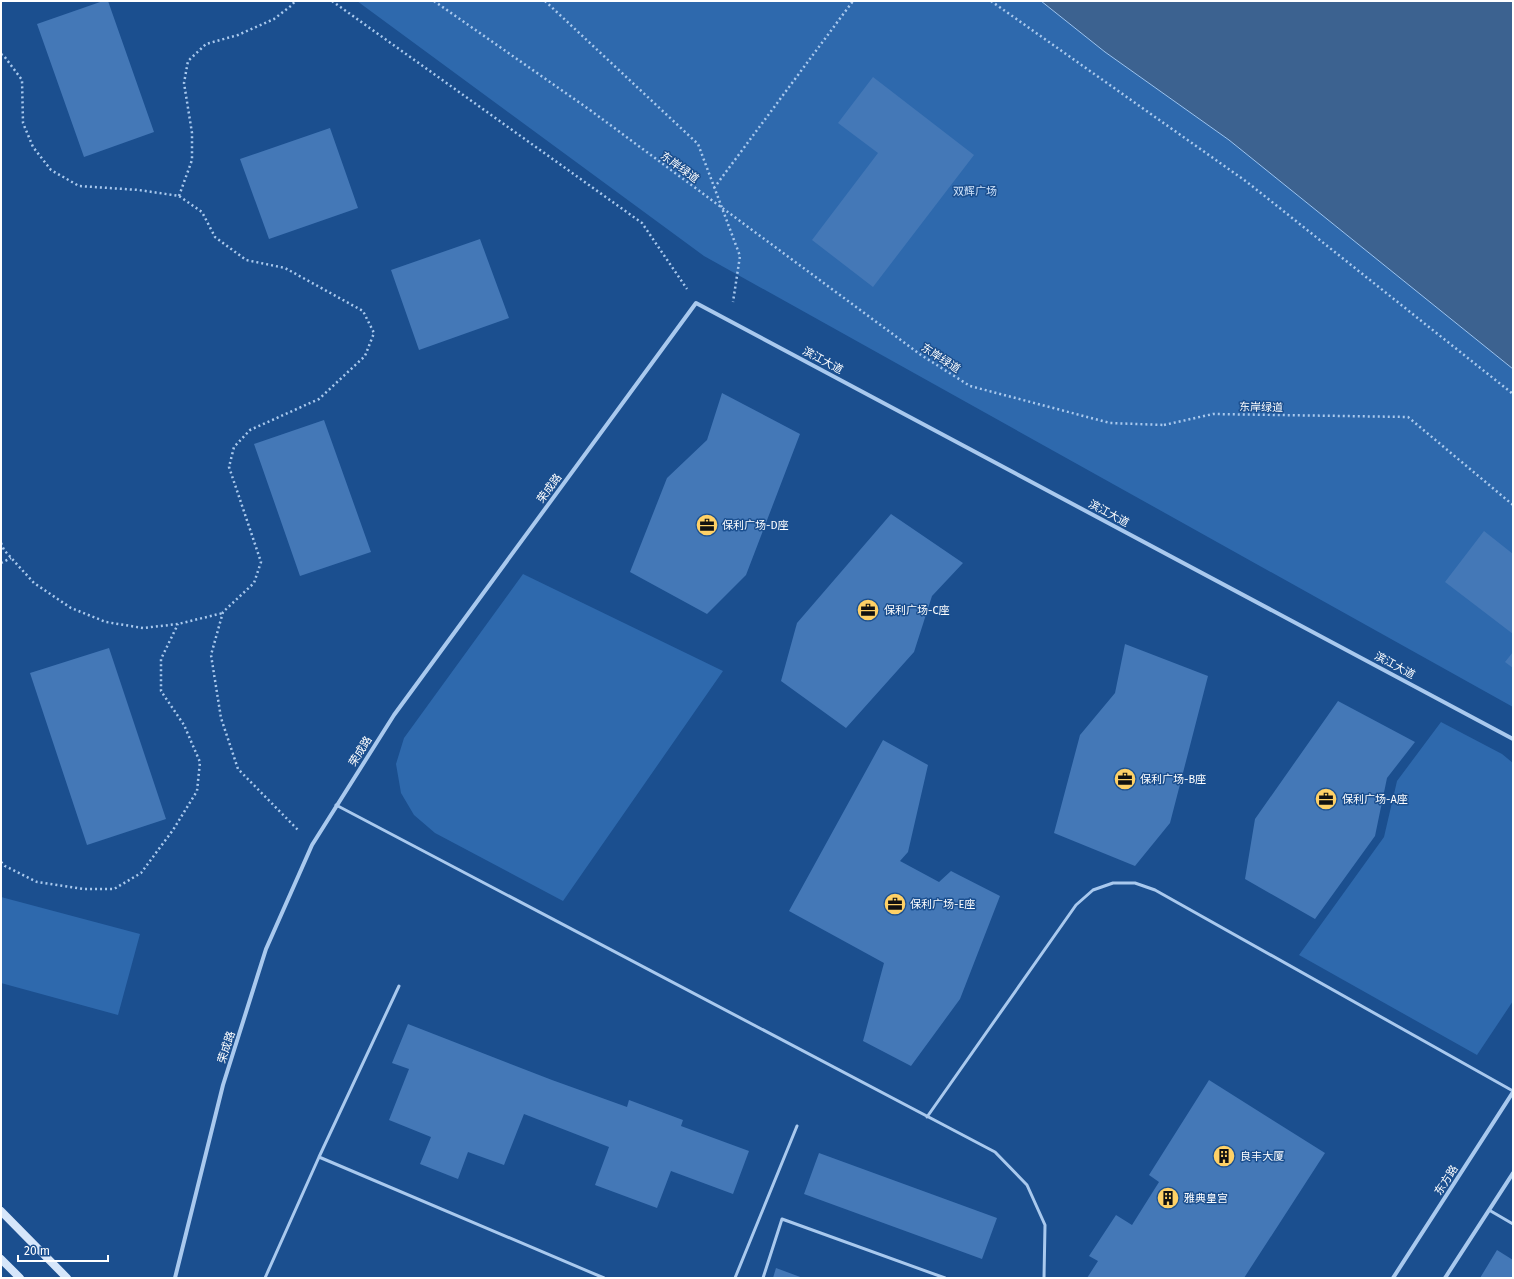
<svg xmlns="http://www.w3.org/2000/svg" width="1514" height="1279" viewBox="0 0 1514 1279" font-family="'Fira Sans','Noto Sans SC',sans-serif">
  <rect width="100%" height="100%" fill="#1b4f8f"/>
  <!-- green -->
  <path fill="#2e69ad" d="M 357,1 L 1041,1 L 1105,52 L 1229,140 L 1513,369 L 1513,707 L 704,256 Z
    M 523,574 L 723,671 L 563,901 L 435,833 L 414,815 L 401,793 L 396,764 L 404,738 Z
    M 1441,722 L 1502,754 L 1513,763 L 1513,1001 L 1477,1055 L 1299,955 L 1384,837 L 1397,781 Z
    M 1,897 L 140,934 L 118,1015 L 1,983 Z"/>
  <!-- water -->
  <path fill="#3c6290" stroke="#9cc4f0" d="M 1041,1 L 1513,1 L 1513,369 L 1229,140 L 1105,52 Z"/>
  <!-- building -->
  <path fill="#4478b7" d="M 103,1 L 108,1 L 154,132 L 84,157 L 37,24 Z
    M 873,77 L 974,155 L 873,287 L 812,240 L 878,153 L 838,123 Z
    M 330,128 L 358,208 L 269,239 L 240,159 Z
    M 480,239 L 509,318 L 419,350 L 391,270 Z
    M 722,393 L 800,434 L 746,575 L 707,614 L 630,572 L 667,478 L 707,440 Z
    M 324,420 L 371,552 L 300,576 L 254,444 Z
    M 891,514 L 963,563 L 932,596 L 914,652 L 846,728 L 781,681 L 797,623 Z
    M 1484,531 L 1513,554 L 1513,634 L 1445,582 Z
    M 1125,644 L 1208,676 L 1170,823 L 1135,866 L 1054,833 L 1080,735 L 1115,693 Z
    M 109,648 L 166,819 L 87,845 L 30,673 Z
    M 1513,652 L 1513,668 L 1505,662 Z
    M 1338,701 L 1415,742 L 1387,778 L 1375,836 L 1315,919 L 1245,879 L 1255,819 Z
    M 883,740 L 928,765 L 908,852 L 900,861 L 939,882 L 951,871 L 1000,896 L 960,999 L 911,1066 L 863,1041 L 884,963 L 789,911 Z
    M 408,1024 L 552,1080 L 627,1107 L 629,1100 L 683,1120 L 681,1126 L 749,1151 L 733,1194 L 671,1171 L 657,1208 L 595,1185 L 609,1147 L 524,1114 L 504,1165 L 468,1152 L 458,1179 L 420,1164 L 431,1137 L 389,1120 L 409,1069 L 392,1063 Z
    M 1209,1080 L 1325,1153 L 1244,1278 L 1087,1278 L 1098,1261 L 1089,1256 L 1116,1215 L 1132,1225 L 1159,1182 L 1149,1175 Z
    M 819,1153 L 997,1218 L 982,1259 L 804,1194 Z
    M 1497,1250 L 1513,1260 L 1513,1278 L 1480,1278 Z
    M 776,1268 L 803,1278 L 773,1278 Z"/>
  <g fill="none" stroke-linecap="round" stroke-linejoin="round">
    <!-- path -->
    <path stroke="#a9c9ee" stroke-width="2.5" stroke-dasharray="2 3" stroke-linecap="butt" d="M 332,1 L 642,223 L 687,289
      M 434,1 L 590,110
      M 545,1 L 698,144 L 740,256 L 733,302
      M 991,1 L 1247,182 L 1513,394
      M 1,54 L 4,56 L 22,80 L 23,123 L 33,147 L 51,170 L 79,186 L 139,190 L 179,196 L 202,212 L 215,237 L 246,260 L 285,268 L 363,311 L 374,333 L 365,356 L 319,399 L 250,430 L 234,447 L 229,467 L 261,562 L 254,583 L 223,612 L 211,655 L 221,718 L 238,769 L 299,831
      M 714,188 L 853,1
      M 179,196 L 192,160 L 192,133 L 184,83 L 188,61 L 206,44 L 238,35 L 274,19 L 292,5 L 295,1
      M 1164,425 L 1213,414 L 1408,417 L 1513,505
      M 1,543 L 4,550 L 34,583 L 71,608 L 106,622 L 143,628 L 178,624 L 223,613
      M 1,563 L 11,558
      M 1,862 L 5,866 L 37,882 L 83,889 L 114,889 L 141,873 L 173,830 L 197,791 L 200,762 L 184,725 L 161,691 L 161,659 L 178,624"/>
    <!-- service -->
    <path stroke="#a9c9ee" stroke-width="3" d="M 336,805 L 995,1152 L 1027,1185 L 1045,1225 L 1044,1278
      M 927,1117 L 1076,905 L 1093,890 L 1113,883 L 1135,883 L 1155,890 L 1513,1091
      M 319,1157 L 399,986
      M 1489,1210 L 1513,1224
      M 265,1278 L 319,1157 L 604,1278
      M 735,1278 L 797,1126
      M 763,1278 L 782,1219 L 945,1278"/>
    <!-- minor -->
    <path stroke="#a9c9ee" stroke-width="4" d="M 175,1278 L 223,1085 L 266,949 L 312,845 L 394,715 L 696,303 L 1513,739
      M 1393,1278 L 1513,1092
      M 1445,1278 L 1513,1173"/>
    <!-- secondary -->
    <path stroke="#d6e6fa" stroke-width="8" d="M 1,1211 L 67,1278
      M 1,1259 L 20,1278"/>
    <!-- path-bridge -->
    <path stroke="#a9c9ee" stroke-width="2.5" stroke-dasharray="2 3" stroke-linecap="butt" d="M 590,110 L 921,355 L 970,386 L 1110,423 L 1164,425"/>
  </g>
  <!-- icons -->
  <defs>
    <g id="office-disc" transform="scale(1.15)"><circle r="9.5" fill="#ffd166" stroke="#1b4f8f"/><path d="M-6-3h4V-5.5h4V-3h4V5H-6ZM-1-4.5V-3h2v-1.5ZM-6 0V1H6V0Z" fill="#111"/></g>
    <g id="building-disc" transform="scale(1.15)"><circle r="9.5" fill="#ffd166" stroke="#1b4f8f"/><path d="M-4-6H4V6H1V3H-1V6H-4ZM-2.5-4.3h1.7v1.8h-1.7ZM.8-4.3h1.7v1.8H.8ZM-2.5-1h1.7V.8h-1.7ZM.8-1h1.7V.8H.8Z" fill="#111"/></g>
  </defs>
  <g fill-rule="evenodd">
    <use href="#office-disc" x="707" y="525"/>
    <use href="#office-disc" x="868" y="610"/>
    <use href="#office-disc" x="1125" y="779"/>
    <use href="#office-disc" x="1326" y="799"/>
    <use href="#office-disc" x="895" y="904"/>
    <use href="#building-disc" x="1224" y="1156"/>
    <use href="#building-disc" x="1168" y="1198"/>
  </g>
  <g text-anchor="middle" stroke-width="3" stroke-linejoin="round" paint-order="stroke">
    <!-- street labels -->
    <g font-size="11" fill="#fff" stroke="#1b4f8f">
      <text transform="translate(680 167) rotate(36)" y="4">东岸绿道</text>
      <text transform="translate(941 358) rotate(33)" y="4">东岸绿道</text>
      <text transform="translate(823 360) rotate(28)" y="4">滨江大道</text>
      <text transform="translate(1261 407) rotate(1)" y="4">东岸绿道</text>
      <text transform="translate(549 488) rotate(-54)" y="4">荣成路</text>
      <text transform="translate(1109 513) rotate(28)" y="4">滨江大道</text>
      <text transform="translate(1395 665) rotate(28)" y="4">滨江大道</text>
      <text transform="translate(360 751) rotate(-58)" y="4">荣成路</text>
      <text transform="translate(226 1047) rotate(-72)" y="4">荣成路</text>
      <text transform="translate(1446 1180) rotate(-57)" y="4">东方路</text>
    </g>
    <!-- park labels -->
    <g font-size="11" fill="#cfe3fa" stroke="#1b4f8f">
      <text x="975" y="195">双辉广场</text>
    </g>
    <!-- poi labels -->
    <g font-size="11" fill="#fff" stroke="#1b4f8f" text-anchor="start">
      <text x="722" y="529">保利广场-D座</text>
      <text x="884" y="614">保利广场-C座</text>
      <text x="1140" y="783">保利广场-B座</text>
      <text x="1342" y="803">保利广场-A座</text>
      <text x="910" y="908">保利广场-E座</text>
      <text x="1240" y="1160">良丰大厦</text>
      <text x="1184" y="1202">雅典皇宫</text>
    </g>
  </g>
  <!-- border -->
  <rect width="1514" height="1279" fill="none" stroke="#ffffff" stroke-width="4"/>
  <!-- scale -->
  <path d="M18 1255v6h90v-6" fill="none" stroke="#ffffff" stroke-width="2"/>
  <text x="24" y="1255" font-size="12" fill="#ffffff" stroke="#1b4f8f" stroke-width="3" paint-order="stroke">20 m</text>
</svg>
